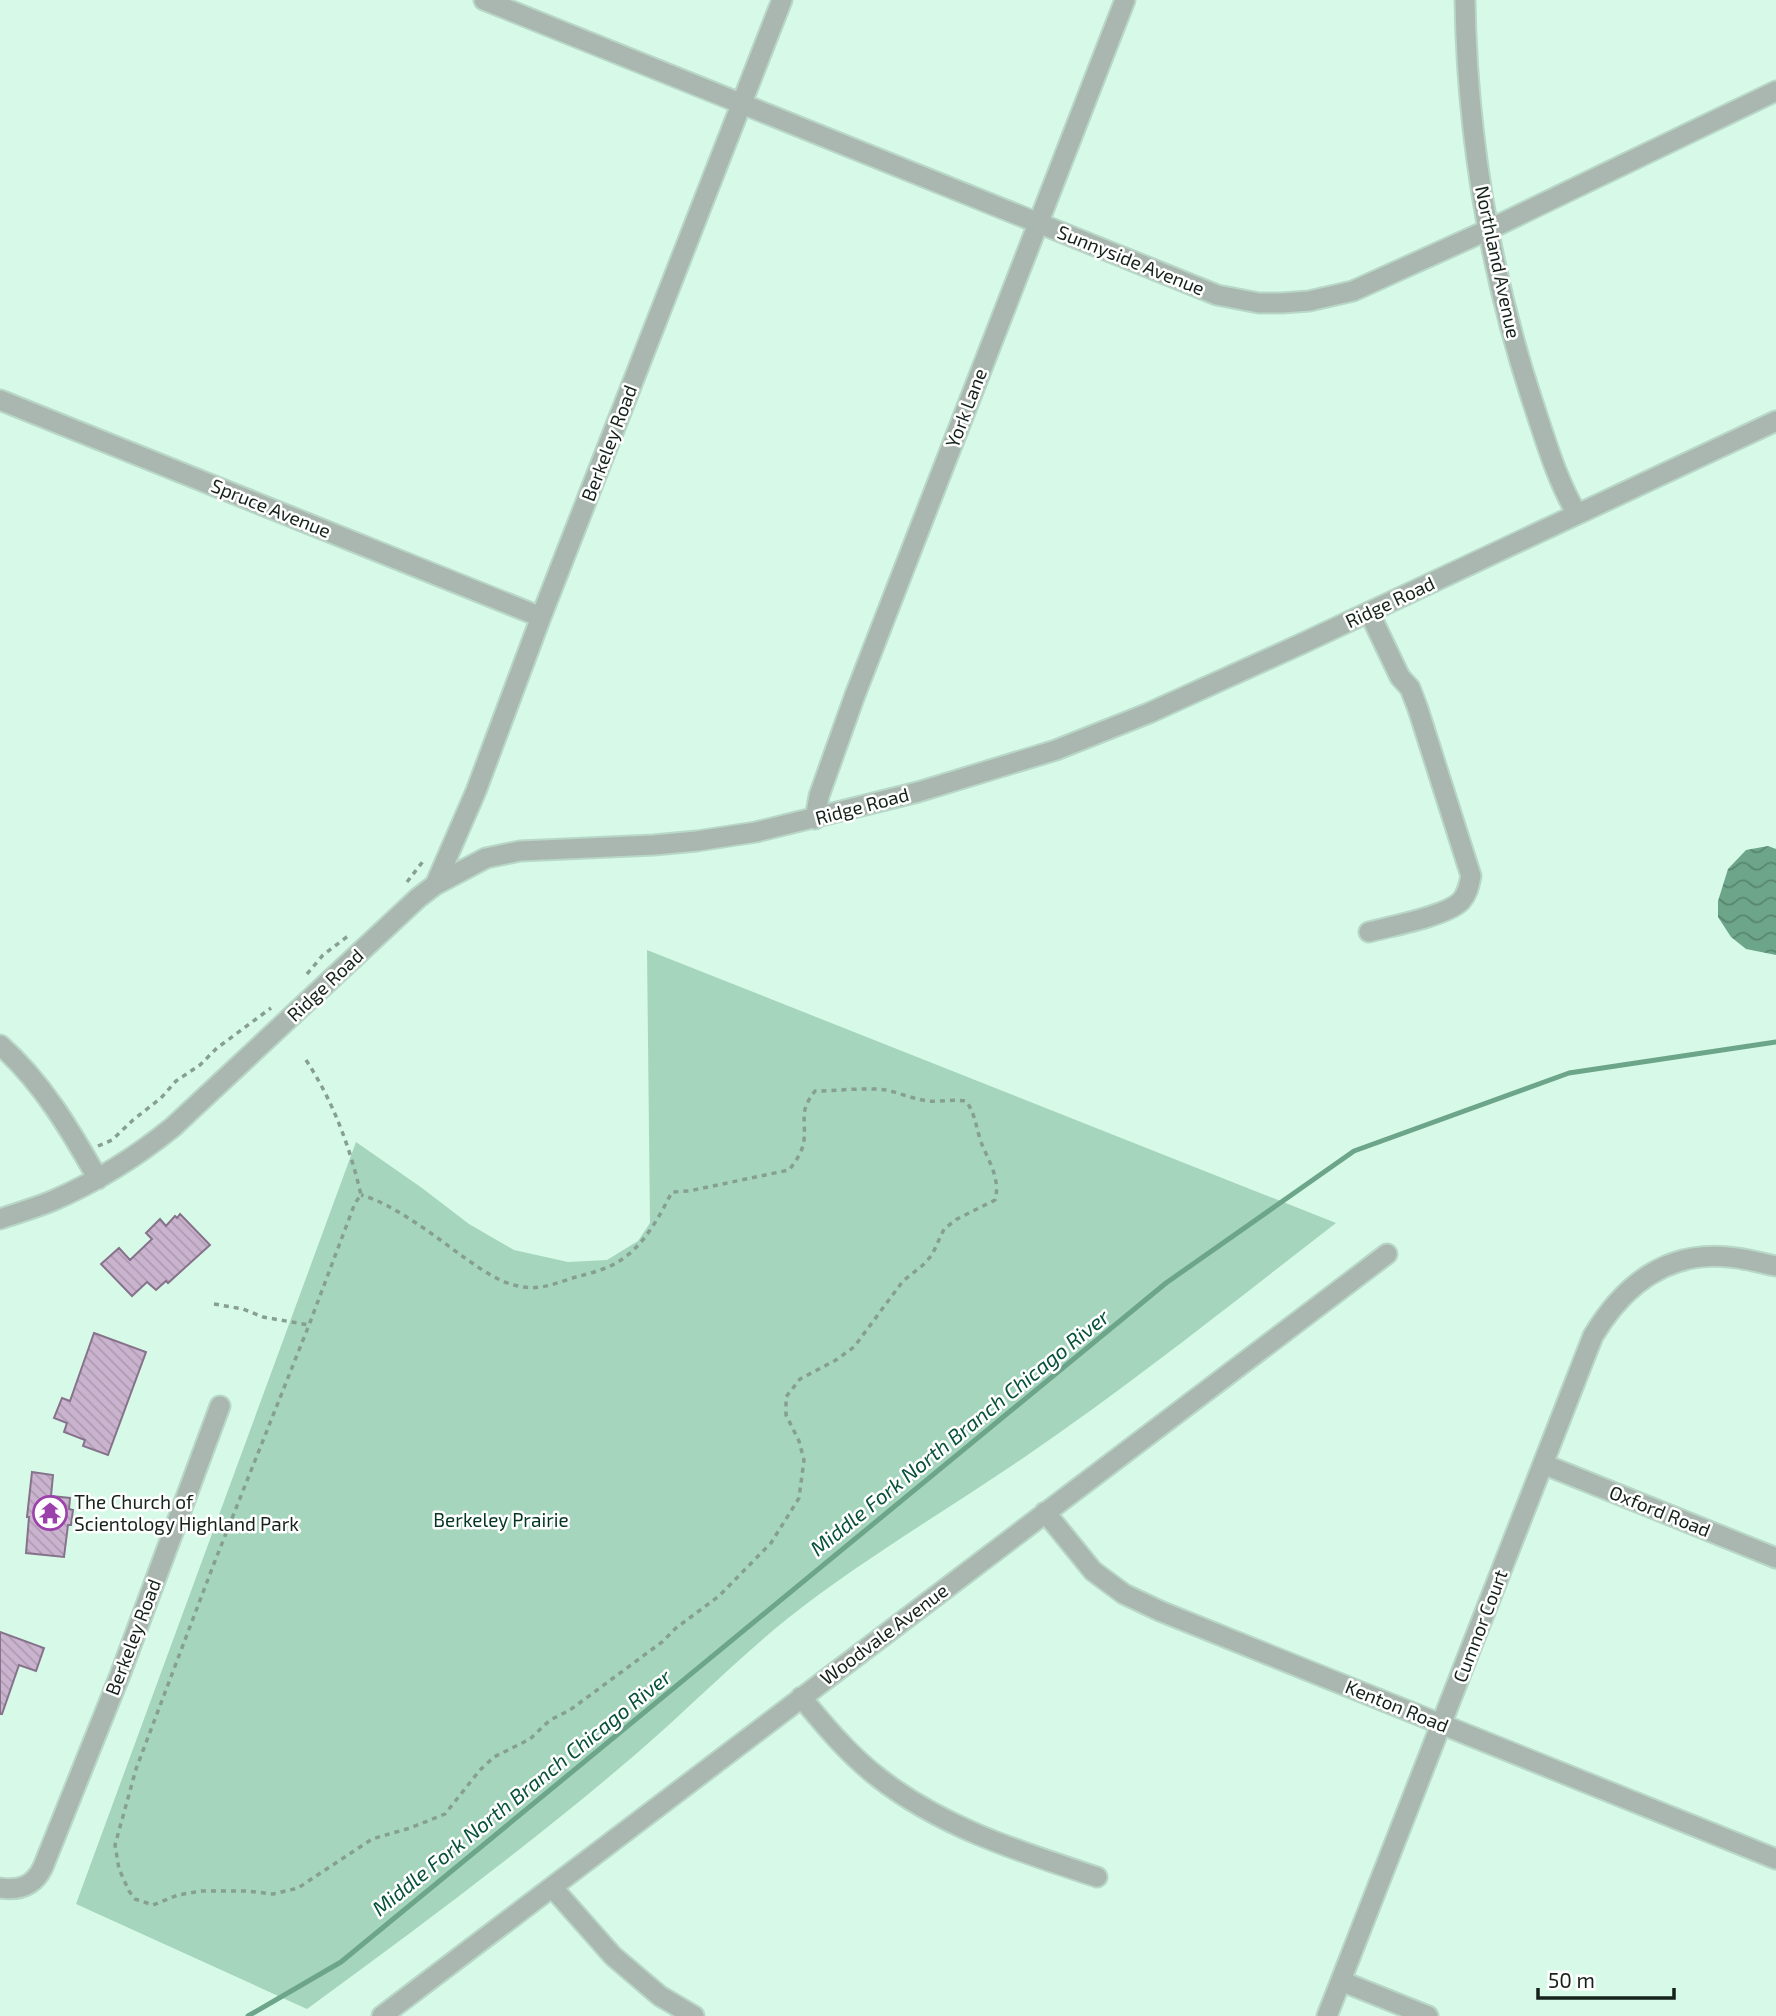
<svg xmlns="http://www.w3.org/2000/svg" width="1776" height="2016" viewBox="0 0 1776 2016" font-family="'Exo 2',sans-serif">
  <defs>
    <pattern id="water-waves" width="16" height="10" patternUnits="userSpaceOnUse" patternTransform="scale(1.75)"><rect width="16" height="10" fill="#6da58a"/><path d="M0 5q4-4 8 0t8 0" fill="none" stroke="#588670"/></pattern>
    <pattern id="building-back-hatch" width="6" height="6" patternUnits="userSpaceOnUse" patternTransform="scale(1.75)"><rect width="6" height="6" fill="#cab3ce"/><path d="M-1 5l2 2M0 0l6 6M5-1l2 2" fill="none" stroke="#ad9ab0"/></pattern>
  </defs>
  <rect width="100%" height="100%" fill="#d7fae8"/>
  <!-- green -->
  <path fill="#a5d5bd" d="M 647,950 L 1336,1223 C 1235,1301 1135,1381 1029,1454 C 949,1509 864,1558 787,1619 C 735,1661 687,1710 636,1754 C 531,1844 419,1927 307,2009 L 76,1904 L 356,1142 L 422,1188 L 469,1224 L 514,1250 L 568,1262 L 607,1260 L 638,1241 L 650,1223 Z"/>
  <!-- water -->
  <path fill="url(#water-waves)" d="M 1768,846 L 1776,849 L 1776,955 L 1746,949 L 1731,937 L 1718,917 L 1718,901 L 1728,869 L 1746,850 Z"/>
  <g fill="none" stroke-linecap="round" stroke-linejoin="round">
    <!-- stream -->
    <path stroke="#6da58a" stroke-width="5" d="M 248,2016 L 341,1962 L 1166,1283 L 1354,1151 L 1569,1073 L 1776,1042"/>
  </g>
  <!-- building -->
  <path fill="url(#building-back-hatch)" stroke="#86728a" stroke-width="2" d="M 180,1214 L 210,1245 L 168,1283 L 166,1281 L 156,1290 L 147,1282 L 132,1296 L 101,1264 L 119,1248 L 130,1260 L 152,1239 L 146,1233 L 160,1219 L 166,1226 L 175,1216 L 177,1218 Z
    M 94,1333 L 146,1352 L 108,1455 L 83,1446 L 85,1440 L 64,1432 L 67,1423 L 54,1418 L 62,1398 L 70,1401 Z
    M 32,1472 L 53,1475 L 51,1496 L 70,1498 L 69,1509 L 73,1510 L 71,1525 L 68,1525 L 64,1557 L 26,1553 L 29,1517 L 27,1517 Z
    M 0,1632 L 44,1648 L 36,1671 L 19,1665 L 2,1714 L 0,1714 Z"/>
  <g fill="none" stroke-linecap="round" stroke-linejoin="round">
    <!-- minor casing -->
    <g stroke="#b8d7c7" stroke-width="23">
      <path id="minor" d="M 484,0 L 1217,295 L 1259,303 L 1282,303 L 1309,301 L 1353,291 L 1490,229 L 1776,91
        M 1465,0 C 1467,135 1490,271 1532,400 C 1545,438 1556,479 1577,514
        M 0,400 L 541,617
        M 815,819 L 819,796 L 855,695 L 1125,0
        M 435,885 L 476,791 L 541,617 L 782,0
        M 1369,932 C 1391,926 1447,916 1461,901 C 1468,893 1469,885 1471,876 L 1418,709 L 1410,688 L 1400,677 L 1369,612
        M 0,1045 C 42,1082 71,1131 98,1179
        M 0,1219 C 17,1213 35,1208 52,1201 C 96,1182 136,1157 173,1127 L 418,898 L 435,885 L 486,858 L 520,851 L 654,845 L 697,841 L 756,832 L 918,792 L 1056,750 L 1149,713 L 1301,644 L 1776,421
        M 1543,1464 L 1776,1558
        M 1045,1512 L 1093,1571 L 1124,1594 L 1160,1611 L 1776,1859
        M 801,1697 C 825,1726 849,1755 879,1778 C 943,1828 1021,1852 1097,1877
        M 552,1887 L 613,1956 L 660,1996 L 694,2016
        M 0,1888 C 20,1891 34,1886 43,1867 L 120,1675 L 220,1406
        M 1341,1981 L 1428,2016
        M 382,2016 L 1387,1254
        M 1327,2016 L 1593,1336 C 1623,1286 1666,1251 1728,1257 C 1744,1258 1760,1263 1776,1266"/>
    </g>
    <!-- path -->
    <path stroke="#869f92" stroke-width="3.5" stroke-dasharray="5 5" stroke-linecap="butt" d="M 407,882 L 424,860
      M 307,974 L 323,955 L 348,936
      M 306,1060 C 333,1101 350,1147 361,1195 L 355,1203 L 309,1325 L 213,1566 L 136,1769 L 115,1845 L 119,1869 L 129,1891 L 135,1899 L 153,1905 L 178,1895 L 201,1891 L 247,1891 L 273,1894 L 298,1888 L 372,1839 L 410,1828 L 445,1814 L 480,1770 L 494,1757 L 530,1739 L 550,1720 L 570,1710 L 662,1642 L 676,1628 L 719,1596 L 771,1543 L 799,1498 L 804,1460 L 799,1441 L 786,1415 L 786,1397 L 800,1379 L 836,1360 L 854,1347 L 903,1281 L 923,1265 L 932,1255 L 944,1229 L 957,1219 L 995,1200 C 1001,1179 988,1160 981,1142 C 976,1127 975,1113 966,1101 C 953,1099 940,1102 928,1101 C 913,1099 900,1093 886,1090 C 868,1087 835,1091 815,1091 C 799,1112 806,1116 804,1140 C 803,1151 796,1161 789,1170 L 689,1191 L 672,1192 C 659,1217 645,1244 621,1260 C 608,1269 591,1273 576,1277 C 559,1282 542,1290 524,1287 C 500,1284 481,1269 462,1256 C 435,1236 392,1203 361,1195
      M 98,1146 L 112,1140 L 133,1120 L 161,1098 L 176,1081 L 200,1065 L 217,1048 L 271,1008
      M 214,1304 L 243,1309 L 263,1317 L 309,1325"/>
    <!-- minor -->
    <use href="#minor" stroke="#a9b7b0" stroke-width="19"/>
  </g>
  <!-- icons -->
  <defs>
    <g id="temple-ring" transform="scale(1.75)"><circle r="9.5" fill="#fff" stroke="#9c41ac" stroke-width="1.5"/><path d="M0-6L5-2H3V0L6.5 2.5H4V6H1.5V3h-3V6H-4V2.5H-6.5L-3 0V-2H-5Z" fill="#9c41ac"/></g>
  </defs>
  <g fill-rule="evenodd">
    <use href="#temple-ring" x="50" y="1513"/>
  </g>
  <g text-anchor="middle" stroke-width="5" stroke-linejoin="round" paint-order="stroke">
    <!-- street labels -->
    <g font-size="19" fill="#15221b" stroke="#fff">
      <text transform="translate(1131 260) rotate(22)" y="7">Sunnyside Avenue</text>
      <text transform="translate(1498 262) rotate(78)" y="7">Northland Avenue</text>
      <text transform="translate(966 408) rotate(-69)" y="7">York Lane</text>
      <text transform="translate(609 443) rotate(-69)" y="7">Berkeley Road</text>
      <text transform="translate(271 508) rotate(22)" y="7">Spruce Avenue</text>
      <text transform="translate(1390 602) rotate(-25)" y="7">Ridge Road</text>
      <text transform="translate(862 806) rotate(-15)" y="7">Ridge Road</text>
      <text transform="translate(325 985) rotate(-43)" y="7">Ridge Road</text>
      <text transform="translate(1660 1511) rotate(22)" y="7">Oxford Road</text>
      <text transform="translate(1480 1626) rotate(-69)" y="7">Cumnor Court</text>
      <text transform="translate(884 1634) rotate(-37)" y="7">Woodvale Avenue</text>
      <text transform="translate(133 1637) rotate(-69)" y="7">Berkeley Road</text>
      <text transform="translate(1397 1706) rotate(22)" y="7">Kenton Road</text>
    </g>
    <!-- poi labels -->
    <g font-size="19" fill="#15221b" stroke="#fff" text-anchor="start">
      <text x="74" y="1509">The Church of<tspan x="74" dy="22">Scientology Highland Park</tspan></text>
    </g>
    <!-- park labels -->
    <g font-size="19" fill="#033523" stroke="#fff">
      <text x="501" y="1527">Berkeley Prairie</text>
    </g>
    <!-- water labels -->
    <g font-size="21" font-style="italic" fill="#065137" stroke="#fff">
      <text transform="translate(960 1433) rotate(-39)" y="7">Middle Fork North Branch Chicago River</text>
      <text transform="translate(522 1793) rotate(-39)" y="7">Middle Fork North Branch Chicago River</text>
    </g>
  </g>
  <!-- scale -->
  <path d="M1538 1988v10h136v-10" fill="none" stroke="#15221b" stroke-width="3.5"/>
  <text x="1548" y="1988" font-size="21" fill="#15221b" stroke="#ffffff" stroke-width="5" paint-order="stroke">50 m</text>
</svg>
